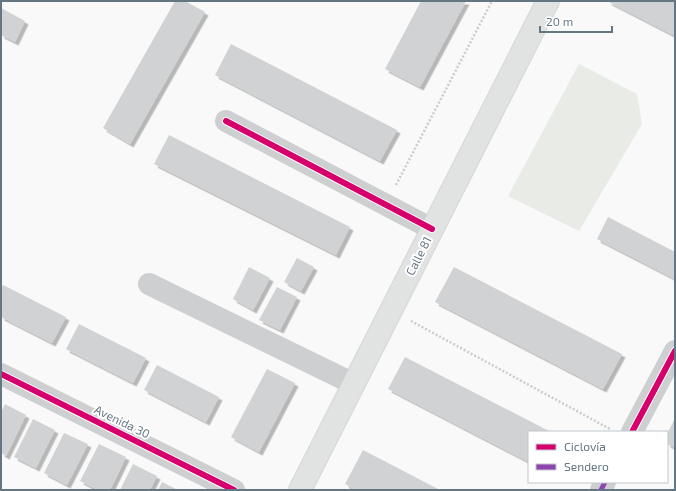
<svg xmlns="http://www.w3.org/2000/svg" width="676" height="491" viewBox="0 0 676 491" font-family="'Exo 2',sans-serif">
  <defs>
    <filter id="shadow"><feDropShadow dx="3.5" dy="3.5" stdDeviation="0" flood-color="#0004"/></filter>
  </defs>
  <rect width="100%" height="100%" fill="#f9f9f9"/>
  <!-- green -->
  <path fill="#e8ebe6" d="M 579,64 L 637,94 L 642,124 L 579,231 L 508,196 Z"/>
  <!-- building -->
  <path fill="#d0d2d3" filter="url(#shadow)" d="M 175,1 L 185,1 L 205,12 L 130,144 L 103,128 Z
    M 421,1 L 466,1 L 420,87 L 385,69 Z
    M 607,1 L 672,1 L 675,3 L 675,36 Z
    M 1,8 L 25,21 L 15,42 L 1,35 Z
    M 231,44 L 397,130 L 380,161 L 215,75 Z
    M 169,135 L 350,227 L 336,255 L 154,164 Z
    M 608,217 L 675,252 L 675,279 L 597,239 Z
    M 297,258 L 314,267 L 301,291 L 284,282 Z
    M 249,267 L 270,278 L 253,310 L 233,299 Z
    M 454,267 L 622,354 L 603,389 L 435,302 Z
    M 3,285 L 66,317 L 52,343 L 1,317 L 1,289 Z
    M 277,287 L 297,297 L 280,330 L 259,320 Z
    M 79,324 L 146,358 L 133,383 L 66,349 Z
    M 405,357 L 551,432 L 529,432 L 529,462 L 388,389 Z
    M 157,365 L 219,397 L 206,422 L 144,390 Z
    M 267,369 L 295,383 L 259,452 L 231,437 Z
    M 5,404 L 26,415 L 6,456 L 1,453 L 1,412 Z
    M 675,418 L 675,448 L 667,444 L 667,434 Z
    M 33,419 L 55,430 L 36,468 L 14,457 Z
    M 64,433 L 88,444 L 67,485 L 44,473 Z
    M 99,444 L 126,457 L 110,490 L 98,490 L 80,481 Z
    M 363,450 L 440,490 L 356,490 L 345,484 Z
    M 133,464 L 157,476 L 150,490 L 120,490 Z
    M 162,482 L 178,490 L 158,490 Z"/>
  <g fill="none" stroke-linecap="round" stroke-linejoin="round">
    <!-- major casing -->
    <g stroke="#d5d6d7" stroke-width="24">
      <path id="major" d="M 300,490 L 548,1"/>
    </g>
    <!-- path -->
    <path stroke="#cbcccd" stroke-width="2.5" stroke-dasharray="2 2" stroke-linecap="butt" d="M 396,185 L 492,1
      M 411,321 L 610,429"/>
    <!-- minor -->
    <path stroke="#cecfd0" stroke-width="22" d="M 226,121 L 432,229
      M 149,284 L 354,384
      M 1,374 L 234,490
      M 632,432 L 675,351
      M 601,490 L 605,482"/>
    <!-- major -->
    <use href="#major" stroke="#e1e2e2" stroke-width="22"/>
    <!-- quiet -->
    <path stroke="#8e44ad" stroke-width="5" stroke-dasharray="10 5" stroke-linecap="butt" d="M 601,490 L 605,482"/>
    <!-- cycleway casing -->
    <g stroke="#fff" stroke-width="8">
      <path id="cycleway" d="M 226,121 L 432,229
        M 1,374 L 234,490
        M 632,432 L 675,351"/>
    </g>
    <!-- cycleway -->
    <use href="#cycleway" stroke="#d6006c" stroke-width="6"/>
  </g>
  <g text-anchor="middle" stroke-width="4" stroke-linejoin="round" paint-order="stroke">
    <!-- street labels -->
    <g font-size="12" fill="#657683" stroke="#fff">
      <text transform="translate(419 256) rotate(-63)" y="4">Calle 81</text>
      <text transform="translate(122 422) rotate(26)" y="4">Avenida 30</text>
    </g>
  </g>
  <!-- border -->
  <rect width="676" height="491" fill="none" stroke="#657683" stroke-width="4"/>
  <!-- legend -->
  <rect x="528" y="431" width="140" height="52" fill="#ffffff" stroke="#c1c8cd"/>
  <rect x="536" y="444" width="20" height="6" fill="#d6006c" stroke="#c1c8cd"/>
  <text x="564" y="451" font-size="12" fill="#657683">Ciclovía</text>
  <rect x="536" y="464" width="20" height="6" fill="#8e44ad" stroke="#c1c8cd"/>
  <text x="564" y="471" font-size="12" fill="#657683">Sendero</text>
  <!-- scale -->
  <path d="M540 26v6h72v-6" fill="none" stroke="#657683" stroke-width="2"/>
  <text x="546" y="26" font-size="12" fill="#657683" stroke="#ffffff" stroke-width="3" paint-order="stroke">20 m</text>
</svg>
